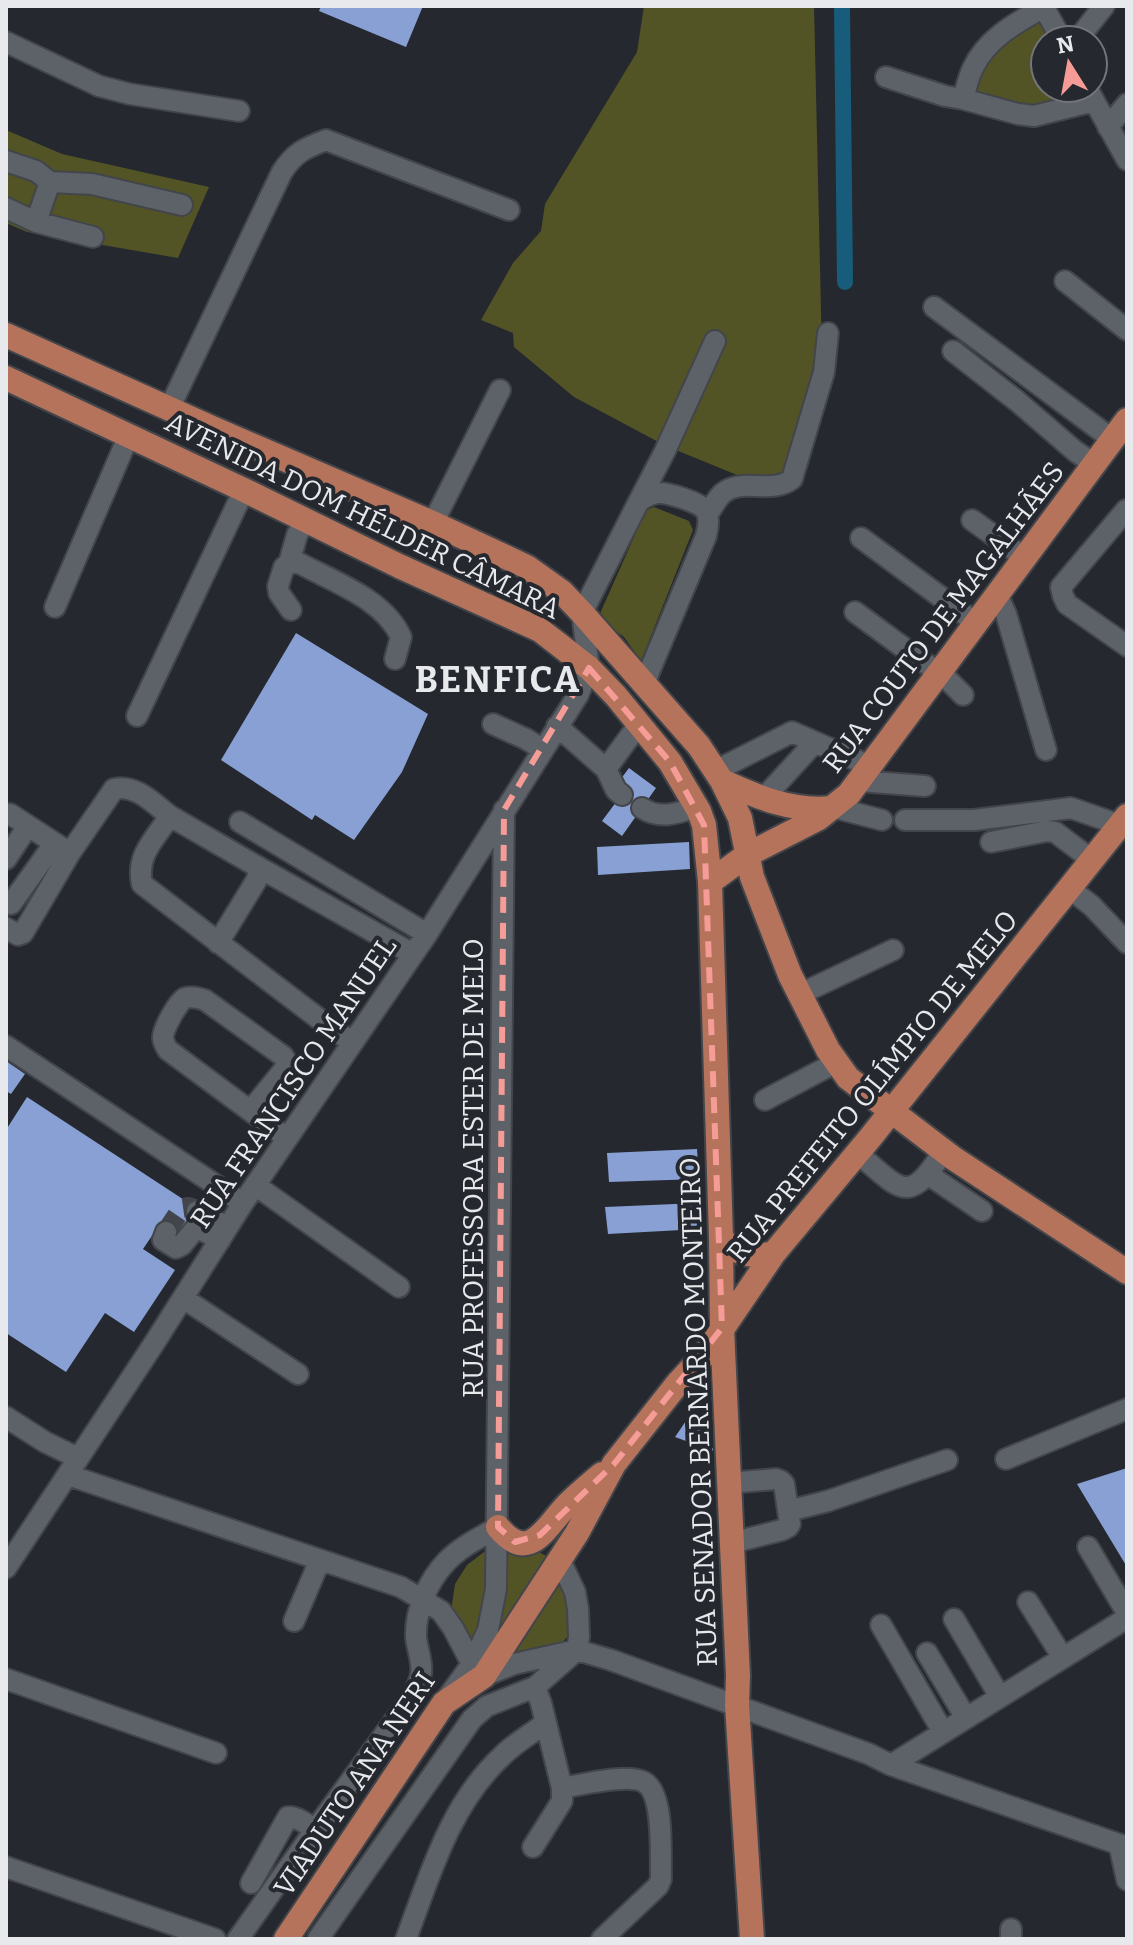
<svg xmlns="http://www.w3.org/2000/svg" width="1133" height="1945" viewBox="0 0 1133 1945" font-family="Bitter,serif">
  <rect width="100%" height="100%" fill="#25282e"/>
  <!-- green -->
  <path fill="#535426" d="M 644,6 L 814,6 L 822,355 L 819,389 L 783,472 L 768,479 L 742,477 L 666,446 L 574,397 L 514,347 L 513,333 L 481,320 L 513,263 L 541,231 L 545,204 L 637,52 Z
    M 1039,14 L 1053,40 L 1045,40 L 1045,88 L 1079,88 L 1086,100 L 1034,113 L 975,92 L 989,55 Z
    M 6,130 L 62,154 L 209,187 L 178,258 L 27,232 L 6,223 Z
    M 654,507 L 689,521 L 693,530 L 641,661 L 624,637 L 598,618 L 646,510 Z
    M 496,1548 L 533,1549 L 552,1559 L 563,1571 L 573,1619 L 567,1637 L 552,1655 L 474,1655 L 451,1611 L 455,1584 L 467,1565 L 484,1552 Z"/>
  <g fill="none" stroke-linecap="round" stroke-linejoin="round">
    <!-- canal -->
    <path stroke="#175c7a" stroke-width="16" d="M 842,6 L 845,282"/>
  </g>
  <!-- building -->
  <path fill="#88a0d4" d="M 321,6 L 423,6 L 406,47 L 319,11 Z
    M 296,633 L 428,714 L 402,772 L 354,840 L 315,815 L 312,820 L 221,760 Z
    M 629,768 L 656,788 L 622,836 L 602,821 L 625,790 L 617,784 Z
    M 689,842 L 690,869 L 598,875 L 597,847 Z
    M 6,1061 L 25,1074 L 11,1094 L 6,1091 Z
    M 27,1097 L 198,1209 L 178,1240 L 158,1227 L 143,1249 L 175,1270 L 134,1332 L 105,1313 L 66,1372 L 6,1333 L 6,1130 Z
    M 697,1149 L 699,1179 L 609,1182 L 607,1153 Z
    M 698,1203 L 700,1229 L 608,1234 L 605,1207 Z
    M 692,1412 L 711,1417 L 713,1451 L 675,1437 Z
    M 1127,1468 L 1127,1567 L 1077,1484 Z"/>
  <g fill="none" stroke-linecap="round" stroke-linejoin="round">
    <!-- minor-tunnel -->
    <path stroke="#42454b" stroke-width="20" stroke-dasharray="20 10" stroke-linecap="butt" d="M 166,1232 L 182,1208 L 189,1207 L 197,1211"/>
    <!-- minor casing -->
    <g stroke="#42454a" stroke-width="24">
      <path id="minor" d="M 1043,6 L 1062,40
        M 1044,7 C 1016,23 987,38 973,68 C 968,78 966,89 963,99 L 1018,114 L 1034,116 L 1094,101
        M 1077,40 L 1104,6
        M 6,42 L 99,86 L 130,94 L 239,111
        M 886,77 L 945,96 L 963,99
        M 1087,88 L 1127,160
        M 1108,127 L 1127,104
        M 6,161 L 36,171 L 50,182 L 36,222
        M 50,182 L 92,184 L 182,205
        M 6,208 L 36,222 L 93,237
        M 1065,281 L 1127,330
        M 934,307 L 1112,439
        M 953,351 L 1017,401 L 1075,451 L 1094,464
        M 169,409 L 282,172 C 294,153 305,148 326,140 L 509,210
        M 639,501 L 665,451 L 715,341
        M 1126,510 L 1061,587 L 1063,596 L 1067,604 L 1127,646
        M 708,514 C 712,508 717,498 723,493 C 742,477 772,495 792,479 L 824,372 L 828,333
        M 972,520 L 1025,558
        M 435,524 L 439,511 L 500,390
        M 861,538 L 976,623
        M 289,563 L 297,535 L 305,520
        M 997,594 L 1006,614 L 1046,750
        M 55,607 L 129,435
        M 291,610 L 279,593 L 278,586 L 284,567 L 289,563 L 299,563 C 334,582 384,599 401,637 L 395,659
        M 855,612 L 923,662 L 940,672 L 963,695
        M 137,716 L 244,490
        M 493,724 L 526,739 L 542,749
        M 557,726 L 606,769
        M 715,771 L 792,732 L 870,766
        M 859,781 L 925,786
        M 622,795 L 616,790 L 606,769 L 639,724
        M 763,799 L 815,742
        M 832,807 L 882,820
        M 642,808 C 660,820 678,813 697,807
        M 6,815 L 10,814 L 70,853
        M 170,816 L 260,868 L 256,881 L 218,943
        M 905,820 L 974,820 L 1071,808 L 1120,825
        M 240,822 L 427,934
        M 991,842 L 1047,831 L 1055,832 L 1092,860
        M 6,859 L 28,826
        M 260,868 L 413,954
        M 1069,888 L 1092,906 L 1127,943
        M 11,904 L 54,844
        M 6,928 L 18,935 L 23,933 L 70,853 L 114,789 C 136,784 153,803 170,816 C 154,840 136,855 142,884 L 335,1031 L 353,1042
        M 800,994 L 893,950
        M 6,1046 L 243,1203
        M 765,1100 L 837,1062
        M 251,1110 L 287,1066 L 286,1061 L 283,1056 L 205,1000 C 198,998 192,996 185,998 C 178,1002 162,1030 163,1038 C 163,1041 166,1047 168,1050 L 287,1138
        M 857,1153 C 900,1188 908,1209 944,1150
        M 929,1175 L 982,1211
        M 255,1185 L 399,1287
        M 197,1211 L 227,1227
        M 166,1232 L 163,1240 L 176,1248 L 182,1245 L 195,1229 L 204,1231 L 220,1240
        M 183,1298 L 298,1374
        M 6,1417 L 45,1442 L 78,1458
        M 1006,1459 L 1127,1409
        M 68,1475 L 401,1587 L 441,1611 L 453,1628 L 472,1664
        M 728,1483 L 776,1479 L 781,1481 L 784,1484 L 790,1524 L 788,1527 L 782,1530 L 731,1543
        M 788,1511 L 828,1501 L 947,1460
        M 1088,1547 L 1127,1613
        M 6,1568 L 155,1342 L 243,1203 L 427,934 L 578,695 L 589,668 L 582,613 L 639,501 C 645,497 650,494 657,493 C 667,492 700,502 706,511 C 710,518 708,528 706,536 L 644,684
        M 1028,1602 L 1063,1658
        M 954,1619 L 1000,1697
        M 294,1621 L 320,1560
        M 881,1625 L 943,1732
        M 927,1653 L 966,1718
        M 484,1676 L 514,1664 L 577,1650 L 611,1660 L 869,1754 L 891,1765 L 1127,1847
        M 6,1679 L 216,1753
        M 448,1697 L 472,1664 L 488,1630 L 496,1589 L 504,810
        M 891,1765 L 1127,1618
        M 562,1788 C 580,1785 628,1773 644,1782 C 665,1794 660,1855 661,1879 L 658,1886 L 602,1939
        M 1119,1844 L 1127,1880
        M 533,1847 L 562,1801 L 562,1788 L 541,1703 L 535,1687
        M 6,1867 L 215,1939
        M 251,1883 L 288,1817 C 297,1816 307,1824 315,1830
        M 1011,1929 L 1011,1939
        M 238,1939 L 315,1830 L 411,1698 C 415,1691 420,1682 421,1674 C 423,1662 417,1649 416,1637 C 415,1611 428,1581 446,1562 C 460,1547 481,1537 498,1527
        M 318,1939 L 472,1719 L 487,1706 L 535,1687 L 577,1650 L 579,1637 L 578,1609 L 575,1592 L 559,1558
        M 406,1939 C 430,1875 450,1804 502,1756 C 515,1743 532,1733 546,1723"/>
    </g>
    <!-- major casing -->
    <g stroke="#42454a" stroke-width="28">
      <path id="major" d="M 6,335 L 212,428 L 435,524 L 527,567 L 562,592 L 582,613 L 699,746 L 722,781 L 740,818 L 752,877 L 790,975 L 828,1050 L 848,1078 L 953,1158 L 1127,1272
        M 6,378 L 244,490 L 399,566 L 540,630 L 589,668 L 616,696 L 670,762 L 699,811 L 704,825 L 710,882 L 721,1238 L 722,1328 L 738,1676 L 737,1705 L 752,1939
        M 722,781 C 757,797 792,812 831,808
        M 710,882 L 747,855 L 819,818 L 849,794 L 1127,420
        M 721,1238 C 736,1255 753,1258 774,1253
        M 498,1527 C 529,1565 545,1528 567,1505 C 578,1494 590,1484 602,1474
        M 286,1939 L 444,1703 L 484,1676 L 577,1533 L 614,1464 L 678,1383 L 706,1353 L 774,1253 L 870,1138 L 1127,816"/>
    </g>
    <!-- minor -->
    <use href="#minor" stroke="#5d6168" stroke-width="20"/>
    <!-- major -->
    <use href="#major" stroke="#b5735b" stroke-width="24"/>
  </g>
  <!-- marked area -->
  <path fill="none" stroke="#f59c96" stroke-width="6" stroke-dasharray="16 10" stroke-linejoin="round" d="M 589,668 L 670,762 L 704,825 L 722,1328 L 614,1464 L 540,1535 L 515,1542 L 498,1527 L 504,810 Z"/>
  <g text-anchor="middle" stroke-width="8" stroke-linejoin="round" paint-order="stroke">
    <!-- street labels -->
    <g font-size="28" fill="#e7e9ed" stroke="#25282e">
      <text transform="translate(363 515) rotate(26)" y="10">AVENIDA DOM HÉLDER CÂMARA</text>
      <text transform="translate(943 617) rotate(-53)" y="10">RUA COUTO DE MAGALHÃES</text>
      <text transform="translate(293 1082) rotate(-56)" y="10">RUA FRANCISCO MANUEL</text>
      <text transform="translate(872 1086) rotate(-51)" y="10">RUA PREFEITO OLÍMPIO DE MELO</text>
      <text transform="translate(473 1168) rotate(-90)" y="10">RUA PROFESSORA ESTER DE MELO</text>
      <text transform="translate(698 1412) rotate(-92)" y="10">RUA SENADOR BERNARDO MONTEIRO</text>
      <text transform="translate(354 1784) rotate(-56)" y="10">VIADUTO ANA NERI</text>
    </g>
    <!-- district labels -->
    <g font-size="36" font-weight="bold" letter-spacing="2" fill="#e7e9ed" stroke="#25282e">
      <text x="498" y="692">BENFICA</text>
    </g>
  </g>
  <!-- border -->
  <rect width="1133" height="1945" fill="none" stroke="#e7e9ed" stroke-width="16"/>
  <!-- north arrow -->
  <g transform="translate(1069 64) rotate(349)"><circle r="38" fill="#25282e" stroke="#73757a" stroke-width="2"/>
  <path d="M0-6L14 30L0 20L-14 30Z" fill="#f59c96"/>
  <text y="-12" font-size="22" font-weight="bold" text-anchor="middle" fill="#e7e9ed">N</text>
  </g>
</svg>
